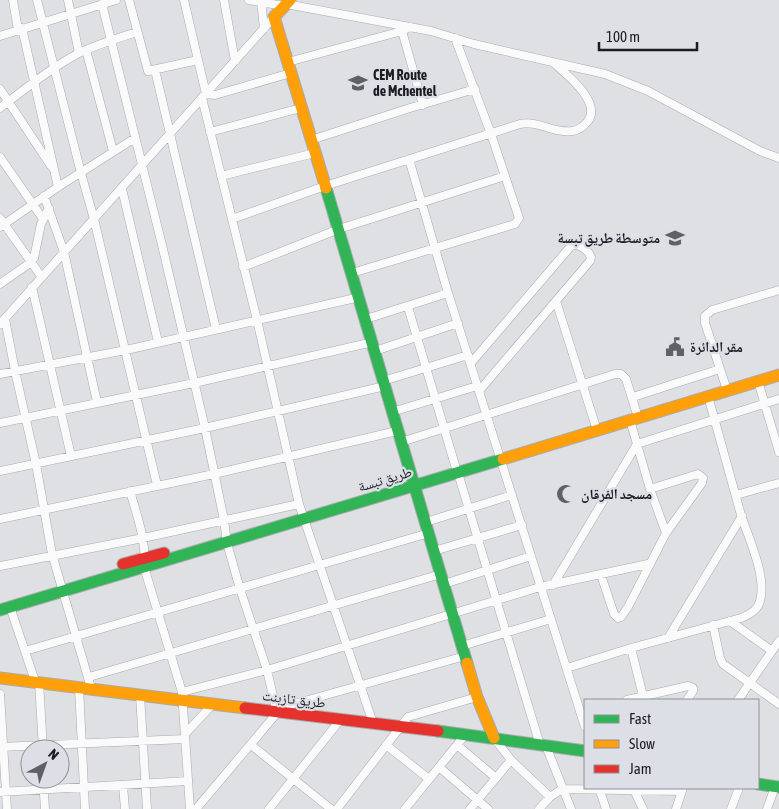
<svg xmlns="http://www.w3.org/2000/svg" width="779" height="809" viewBox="0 0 779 809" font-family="'Asap Condensed','Noto Naskh Arabic',sans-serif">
  <rect width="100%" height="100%" fill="#dee0e4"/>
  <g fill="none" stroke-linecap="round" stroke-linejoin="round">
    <!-- street casing -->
    <g stroke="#a9abae" stroke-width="9">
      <path id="street" d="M 13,0 L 18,30
        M 37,0 L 81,173 L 94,219 L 157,485
        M 68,0 L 79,53
        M 129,0 L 148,71 L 198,60
        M 184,0 L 206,94 L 215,95 L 291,73
        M 224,0 L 235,61
        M 249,0 L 284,6
        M 261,0 L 264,29
        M 102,4 L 163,249 L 205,428 L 224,520 L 227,543 L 240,589 L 267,670 L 277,713 L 196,809
        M 286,4 L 431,31 L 474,44 L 605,74 L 648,91 L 760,151 L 779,158
        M 22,28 L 58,187
        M 402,31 L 423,105
        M 0,36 L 116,0
        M 86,50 L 113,151
        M 288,62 L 402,31 L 410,27
        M 155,70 L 216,329
        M 0,89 L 51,166
        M 202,98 L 257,320 L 299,504 L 373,723
        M 0,108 C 25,89 51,68 79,53 C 98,44 118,38 137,32
        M 210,132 L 301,108
        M 311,140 L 410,108 L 475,89
        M 0,157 L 43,219
        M 409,159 L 448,293
        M 221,176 L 315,153
        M 122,189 L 158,342
        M 44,196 L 64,252 L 97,402
        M 0,218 L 41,276
        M 232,219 L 325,186 L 520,124 C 538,120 554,134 573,131 C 579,130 584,126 588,121 C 602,102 566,74 554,63
        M 0,227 L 58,187 L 135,138
        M 243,267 L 339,229 L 505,176
        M 352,273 L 515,224 L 519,218 L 491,134 L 455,38
        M 0,284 L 30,263 L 34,258 L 41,224 L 49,208
        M 32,287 L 71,456
        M 556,301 L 595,424
        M 408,307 L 455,465
        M 5,319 L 15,371 L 36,464 L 52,554 L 91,688
        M 366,319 L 448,293 L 585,727
        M 0,324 L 274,17
        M 375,351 L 458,323
        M 471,363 L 571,246 C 578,242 588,250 591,257 L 590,261 L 479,391
        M 0,374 L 126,350 L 360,297
        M 383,381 L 468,355
        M 758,381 L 779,452
        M 727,390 L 705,323 L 705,316 L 712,310 L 779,290
        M 633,397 L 720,369
        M 392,412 L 477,386
        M 630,420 L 650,489 L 666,533
        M 0,423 L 194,383 L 373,342
        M 401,442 L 615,374 L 621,374 L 626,379 L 636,411
        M 0,471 L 205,428 L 385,386
        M 458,473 L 540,745
        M 130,491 C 137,516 147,542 144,567 L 182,692 L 190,809
        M 736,495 L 779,483
        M 0,519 L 214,474 L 397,431
        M 426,522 L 512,495
        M 434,551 L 522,525
        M 0,566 L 143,538 L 299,504
        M 601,575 L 614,614 L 618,618 L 621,617 L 628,607 L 666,533 L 702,483 L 703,478 L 698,474 L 650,489
        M 444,584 L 531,556
        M 553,585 L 637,444 L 779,399
        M 10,607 L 35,681
        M 730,621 L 772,651
        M 713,625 L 720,658 L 723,664 L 779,704
        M 668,638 L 742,516
        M 462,646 L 551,619
        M 631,648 L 644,700
        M 25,651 L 429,533
        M 567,668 L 631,648 L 741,618 C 749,615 758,610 760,601 C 767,577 749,539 741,515 C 730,476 719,436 708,396
        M 89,677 L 441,574
        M 39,682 L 43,749
        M 79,687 L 85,809
        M 182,692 L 267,670 L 540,587 L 648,564
        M 0,694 L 7,809
        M 140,695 L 147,809
        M 627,700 L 688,686 L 693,688 L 693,691 L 687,700
        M 738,700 L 779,641
        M 276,709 L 465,656
        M 185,734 L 213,704
        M 494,738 L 511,760 L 550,797
        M 251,745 L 331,809
        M 386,745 L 429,779
        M 457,745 L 496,778
        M 546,746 L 571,809
        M 0,747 L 185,739
        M 439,767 L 488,809
        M 43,779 L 45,809
        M 123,786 L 125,809
        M 599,788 L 606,809
        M 634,790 L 643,809
        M 0,792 L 188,781
        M 269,809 L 341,719
        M 337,809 L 408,717 L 477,697
        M 405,809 L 465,735
        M 470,809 L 511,760
        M 539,809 L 550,797 L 562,789 L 682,791
        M 676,809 L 683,788
        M 731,809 L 739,788
        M 767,809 L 775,787"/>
    </g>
    <!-- fast casing -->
    <g stroke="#a9abae" stroke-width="13">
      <path id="fast" d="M 326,188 L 467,663
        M 0,610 L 503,459
        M 438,731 L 585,751
        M 758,784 L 779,787"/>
    </g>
    <!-- slow casing -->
    <g stroke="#a9abae" stroke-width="13">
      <path id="slow" d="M 290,0 L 274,17 L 326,188
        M 503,459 L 779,375
        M 467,663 L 477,697 L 494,738
        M 0,678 L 245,708"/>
    </g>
    <!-- jam casing -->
    <g stroke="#a9abae" stroke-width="13">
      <path id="jam" d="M 123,564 L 164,553
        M 245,708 L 438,731"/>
    </g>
    <!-- street -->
    <use href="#street" stroke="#fafafb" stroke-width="8"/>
    <!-- fast -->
    <use href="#fast" stroke="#30b455" stroke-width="11"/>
    <!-- slow -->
    <use href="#slow" stroke="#ff9f0a" stroke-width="11"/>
    <!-- jam -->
    <use href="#jam" stroke="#e5322d" stroke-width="11"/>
  </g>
  <!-- icons -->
  <defs>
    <g id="school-bare" transform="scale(1.5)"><path d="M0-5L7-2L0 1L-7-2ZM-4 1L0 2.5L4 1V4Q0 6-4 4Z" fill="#5f6164" stroke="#dcdfe6" stroke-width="2.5" paint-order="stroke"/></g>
    <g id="civic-bare" transform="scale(1.5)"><path d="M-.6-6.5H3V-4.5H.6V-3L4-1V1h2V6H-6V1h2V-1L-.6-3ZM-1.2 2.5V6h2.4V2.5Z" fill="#5f6164" stroke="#dcdfe6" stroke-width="2.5" paint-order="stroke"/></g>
    <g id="mosque-bare" transform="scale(1.5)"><path d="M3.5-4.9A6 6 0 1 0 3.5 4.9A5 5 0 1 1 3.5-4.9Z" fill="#5f6164" stroke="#dcdfe6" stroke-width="2.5" paint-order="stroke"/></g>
  </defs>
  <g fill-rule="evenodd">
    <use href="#school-bare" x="358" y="83"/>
    <use href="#school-bare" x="675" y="238"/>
    <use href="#civic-bare" x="675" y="347"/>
    <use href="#mosque-bare" x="566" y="494"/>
  </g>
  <g text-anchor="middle" stroke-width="4.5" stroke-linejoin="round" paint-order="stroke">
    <!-- poi labels -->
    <g font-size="14" font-weight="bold" fill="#1b1c1f" stroke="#dcdfe6" text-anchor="start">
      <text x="373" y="80">CEM Route<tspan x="373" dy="16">de Mchentel</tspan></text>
      <text x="660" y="243" text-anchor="end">متوسطة طريق تبسة</text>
      <text x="690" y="352">مقر الدائرة</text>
      <text x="581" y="499">مسجد الفرقان</text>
    </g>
    <!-- street labels -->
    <g font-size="14" fill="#1b1c1f" stroke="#dcdfe6">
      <text transform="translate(385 479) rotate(-17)" y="5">طريق تبسة</text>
      <text transform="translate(294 699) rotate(7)" y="5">طريق تازبنت</text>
    </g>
  </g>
  <!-- legend -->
  <rect x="584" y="699" width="175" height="90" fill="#dcdfe6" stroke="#8f9196"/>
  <rect x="594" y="715" width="25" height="8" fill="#30b455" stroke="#8f9196"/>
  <text x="629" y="724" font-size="15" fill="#1b1c1f">Fast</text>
  <rect x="594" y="740" width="25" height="8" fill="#ff9f0a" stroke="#8f9196"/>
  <text x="629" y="749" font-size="15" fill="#1b1c1f">Slow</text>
  <rect x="594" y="765" width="25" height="8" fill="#e5322d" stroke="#8f9196"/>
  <text x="629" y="774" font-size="15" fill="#1b1c1f">Jam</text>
  <!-- north arrow -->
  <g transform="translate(45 764) rotate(41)"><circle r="24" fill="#dcdfe6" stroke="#8f9196"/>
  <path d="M0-4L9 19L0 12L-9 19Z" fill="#5f6164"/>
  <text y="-8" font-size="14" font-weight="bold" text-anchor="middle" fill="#1b1c1f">N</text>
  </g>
  <!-- scale -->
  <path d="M599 42v8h98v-8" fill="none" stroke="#1b1c1f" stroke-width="2.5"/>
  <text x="606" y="42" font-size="15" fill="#1b1c1f" stroke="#dcdfe6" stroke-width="4" paint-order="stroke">100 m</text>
</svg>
